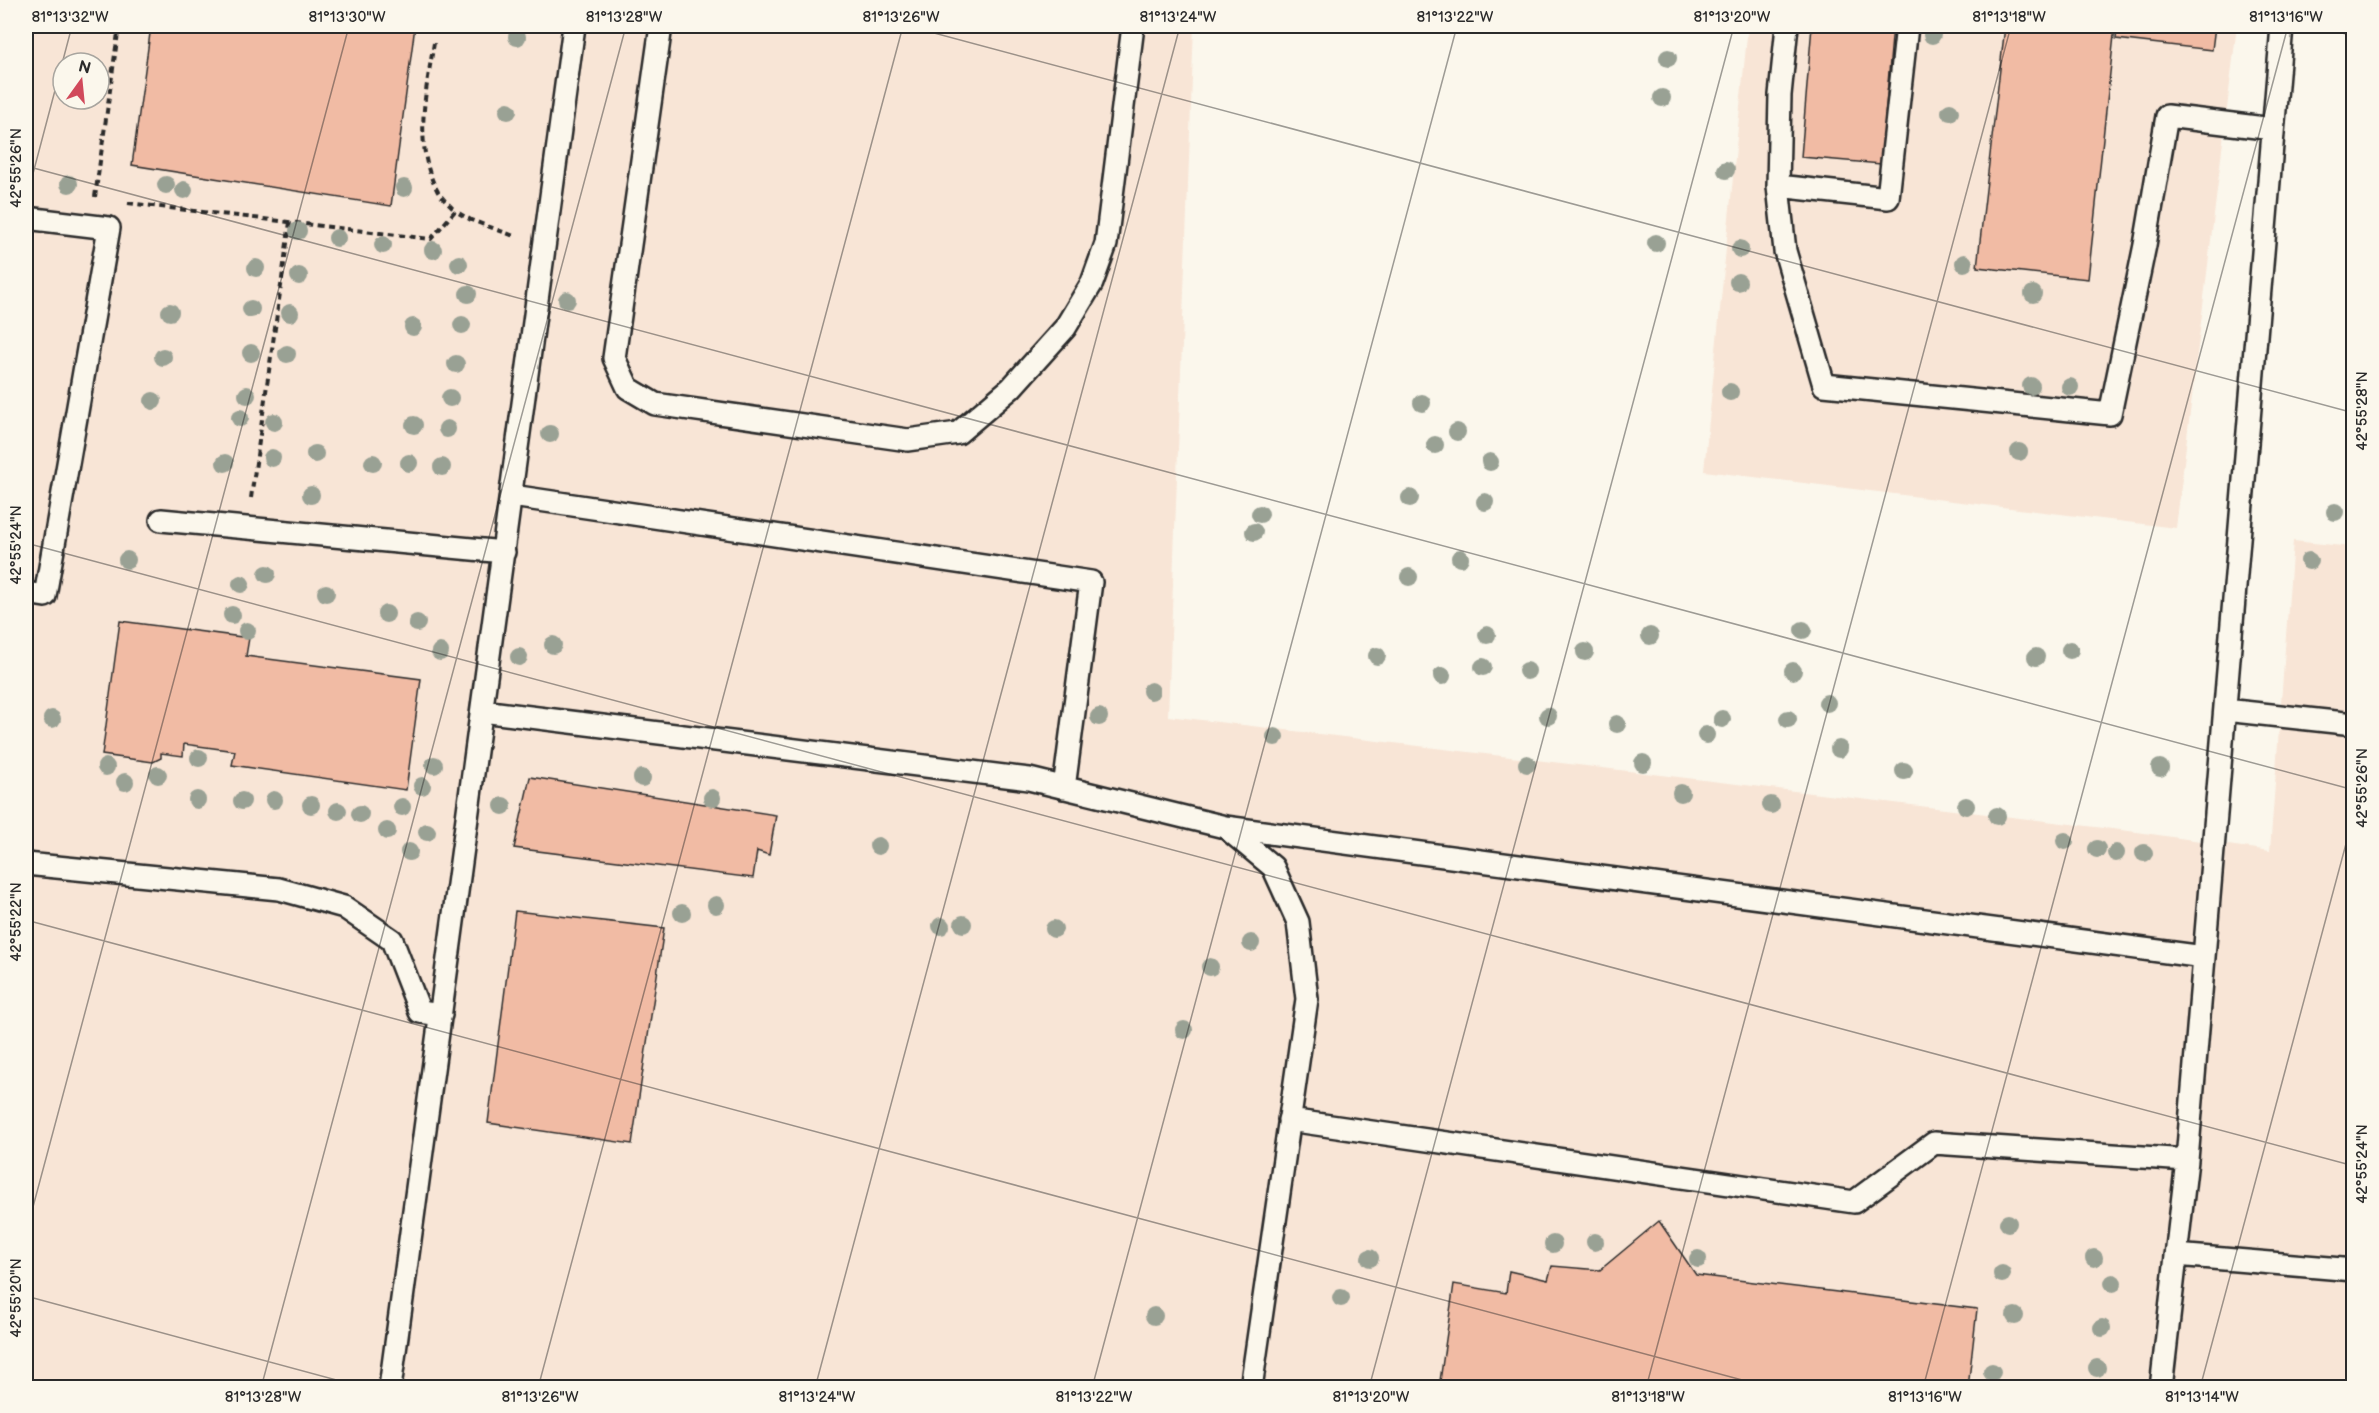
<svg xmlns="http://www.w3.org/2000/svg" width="2379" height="1413" viewBox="0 0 2379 1413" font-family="'Balsamiq Sans',sans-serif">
  <rect width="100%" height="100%" fill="#fbf7ec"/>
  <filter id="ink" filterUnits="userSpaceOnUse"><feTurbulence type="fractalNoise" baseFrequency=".0167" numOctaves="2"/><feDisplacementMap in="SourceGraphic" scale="12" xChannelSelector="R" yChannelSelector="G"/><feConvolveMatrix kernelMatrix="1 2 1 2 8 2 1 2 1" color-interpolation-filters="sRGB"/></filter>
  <g filter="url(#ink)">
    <!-- built -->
    <path fill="#f8e5d6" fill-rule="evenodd" d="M 26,26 L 1194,26 L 1168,716 L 2137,832 L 2270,851 L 2293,541 L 2353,547 L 2353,1387 L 26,1387 ZM 63,63 L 99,63 L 99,99 L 63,99 Z
      M 1748,26 L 2237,26 L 2176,528 L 1704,471 Z"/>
    <!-- building -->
    <path fill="#f1bba4" stroke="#2b2b2b" stroke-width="1.5" d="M 151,26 L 415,26 L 391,206 L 132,165 Z
      M 1812,26 L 1893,26 L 1881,164 L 1801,157 Z
      M 2005,26 L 2115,26 L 2088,279 L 1977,267 Z
      M 2117,26 L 2215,26 L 2212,50 L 2116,39 Z
      M 120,621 L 249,638 L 246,656 L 421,679 L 406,790 L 232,765 L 235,751 L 184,744 L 183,756 L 161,753 L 161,758 L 153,762 L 102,755 Z
      M 530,777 L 776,815 L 769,855 L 757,851 L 753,878 L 514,848 Z
      M 515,911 L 664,928 L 632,1144 L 488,1123 Z
      M 1659,1221 L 1696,1275 L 1977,1309 L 1968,1388 L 1439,1388 L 1454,1284 L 1506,1293 L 1509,1271 L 1548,1280 L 1552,1266 L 1600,1270 Z"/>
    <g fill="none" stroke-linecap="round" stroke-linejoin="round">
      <!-- service casing -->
      <g stroke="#2b2b2b" stroke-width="26">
        <path id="service" d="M 661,26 L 614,358 L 628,388 L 655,404 L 908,440 L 958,433 L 1011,388 L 1065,328 L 1092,283 L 1106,244 L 1133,26
          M 1787,26 L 1780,95 L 1778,186 L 1785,251 L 1824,385 L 2110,414 L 2145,245 L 2167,116 L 2273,129
          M 1778,186 L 1888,198 L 1907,26
          M 26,218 L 109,228 L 45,596 L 26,593
          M 512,496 L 1091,582 L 1064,788
          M 161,520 L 504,552
          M 2225,710 L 2354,724
          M 482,711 L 1029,779 L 1225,827 L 1273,867 L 1298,922 L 1307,999 L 1251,1388
          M 1225,827 L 2204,957
          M 26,864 L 279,889 L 344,907 L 392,940 L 420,1012 L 441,1015
          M 1289,1120 L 1854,1202 L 1934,1143 L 2187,1160
          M 2176,1255 L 2354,1270
          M 390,1388 L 574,26
          M 2161,1388 L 2187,1160 L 2282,26"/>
      </g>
      <!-- path -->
      <path stroke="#2b2b2b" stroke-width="4" stroke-dasharray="6 4.5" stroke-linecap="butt" d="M 434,43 C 426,89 413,146 437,190 C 441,198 450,205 455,211
        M 95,197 L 119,26
        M 128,203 L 431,239 L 455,211 L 471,220 L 514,236
        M 251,498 L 290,222"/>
      <!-- service -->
      <use href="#service" stroke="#fbf7ec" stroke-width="21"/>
    </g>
    <!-- trees -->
    <g fill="#99a194">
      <circle cx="1932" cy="35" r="9"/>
      <circle cx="517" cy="37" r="9"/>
      <circle cx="1668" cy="58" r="9"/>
      <circle cx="1662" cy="98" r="9"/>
      <circle cx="508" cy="111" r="9"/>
      <circle cx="1950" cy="112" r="9"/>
      <circle cx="1726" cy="170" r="9"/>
      <circle cx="69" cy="184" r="9"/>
      <circle cx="166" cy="185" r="9"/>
      <circle cx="404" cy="188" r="9"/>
      <circle cx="184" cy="190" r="9"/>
      <circle cx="298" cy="231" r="9"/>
      <circle cx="337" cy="238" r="9"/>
      <circle cx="1656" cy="243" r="9"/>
      <circle cx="383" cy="245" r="9"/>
      <circle cx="1740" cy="249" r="9"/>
      <circle cx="433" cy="250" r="9"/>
      <circle cx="1964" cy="263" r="9"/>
      <circle cx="459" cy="264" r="9"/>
      <circle cx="256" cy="268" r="9"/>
      <circle cx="299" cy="276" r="9"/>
      <circle cx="1738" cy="282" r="9"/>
      <circle cx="468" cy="294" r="9"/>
      <circle cx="2033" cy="294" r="9"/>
      <circle cx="567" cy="300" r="9"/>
      <circle cx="251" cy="309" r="9"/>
      <circle cx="170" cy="312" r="9"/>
      <circle cx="290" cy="313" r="9"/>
      <circle cx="462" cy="325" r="9"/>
      <circle cx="413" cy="327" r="9"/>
      <circle cx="251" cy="353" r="9"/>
      <circle cx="287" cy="354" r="9"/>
      <circle cx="163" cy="357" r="9"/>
      <circle cx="456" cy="364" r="9"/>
      <circle cx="2031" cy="386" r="9"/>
      <circle cx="2070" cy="387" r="9"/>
      <circle cx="1730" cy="392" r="9"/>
      <circle cx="247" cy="395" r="9"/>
      <circle cx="450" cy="398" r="9"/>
      <circle cx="153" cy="401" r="9"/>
      <circle cx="1422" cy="403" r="9"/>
      <circle cx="240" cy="418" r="9"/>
      <circle cx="274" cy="422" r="9"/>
      <circle cx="414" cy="425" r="9"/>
      <circle cx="447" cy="429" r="9"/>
      <circle cx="1457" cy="432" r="9"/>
      <circle cx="550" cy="434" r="9"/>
      <circle cx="1435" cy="445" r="9"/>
      <circle cx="2019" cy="452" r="9"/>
      <circle cx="315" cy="454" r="9"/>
      <circle cx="272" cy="458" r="9"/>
      <circle cx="1490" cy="462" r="9"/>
      <circle cx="225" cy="463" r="9"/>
      <circle cx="373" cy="463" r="9"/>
      <circle cx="409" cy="463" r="9"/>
      <circle cx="442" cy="467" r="9"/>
      <circle cx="311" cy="495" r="9"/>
      <circle cx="1410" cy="498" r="9"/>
      <circle cx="1485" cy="502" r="9"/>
      <circle cx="2335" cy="512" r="9"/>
      <circle cx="1260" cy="514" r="9"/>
      <circle cx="1254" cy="532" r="9"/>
      <circle cx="1460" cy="558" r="9"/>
      <circle cx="127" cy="560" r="9"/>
      <circle cx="2309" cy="561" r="9"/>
      <circle cx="267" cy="574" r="9"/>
      <circle cx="1409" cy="577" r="9"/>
      <circle cx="241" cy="584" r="9"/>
      <circle cx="326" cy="593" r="9"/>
      <circle cx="386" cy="614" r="9"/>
      <circle cx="232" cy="615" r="9"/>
      <circle cx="417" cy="623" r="9"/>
      <circle cx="1803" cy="630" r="9"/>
      <circle cx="247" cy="631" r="9"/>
      <circle cx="1487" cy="635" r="9"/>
      <circle cx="1650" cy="636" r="9"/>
      <circle cx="553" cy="645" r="9"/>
      <circle cx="2070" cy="650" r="9"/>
      <circle cx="440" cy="652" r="9"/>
      <circle cx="1585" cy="652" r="9"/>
      <circle cx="1377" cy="656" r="9"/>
      <circle cx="519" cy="657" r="9"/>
      <circle cx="2036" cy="657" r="9"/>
      <circle cx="1483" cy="667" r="9"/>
      <circle cx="1527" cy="671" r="9"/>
      <circle cx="1793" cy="671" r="9"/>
      <circle cx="1442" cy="676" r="9"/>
      <circle cx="1151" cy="691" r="9"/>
      <circle cx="1827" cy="703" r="9"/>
      <circle cx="1548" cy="716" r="9"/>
      <circle cx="1099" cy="717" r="9"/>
      <circle cx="52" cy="719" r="9"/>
      <circle cx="1722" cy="719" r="9"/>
      <circle cx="1788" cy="719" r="9"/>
      <circle cx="1617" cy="724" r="9"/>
      <circle cx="1706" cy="735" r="9"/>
      <circle cx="1275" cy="737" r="9"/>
      <circle cx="1839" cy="749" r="9"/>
      <circle cx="199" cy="758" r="9"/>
      <circle cx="1643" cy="763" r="9"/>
      <circle cx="1527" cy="764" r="9"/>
      <circle cx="434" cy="765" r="9"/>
      <circle cx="106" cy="767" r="9"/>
      <circle cx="2160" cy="768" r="9"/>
      <circle cx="1904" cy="771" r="9"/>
      <circle cx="158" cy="775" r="9"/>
      <circle cx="642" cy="778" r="9"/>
      <circle cx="125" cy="782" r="9"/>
      <circle cx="422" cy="786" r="9"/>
      <circle cx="1681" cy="793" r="9"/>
      <circle cx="712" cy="798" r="9"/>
      <circle cx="197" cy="800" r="9"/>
      <circle cx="274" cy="800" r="9"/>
      <circle cx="242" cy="801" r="9"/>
      <circle cx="311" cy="805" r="9"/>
      <circle cx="1771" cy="805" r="9"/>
      <circle cx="503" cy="806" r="9"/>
      <circle cx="1966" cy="806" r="9"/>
      <circle cx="402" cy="807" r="9"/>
      <circle cx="338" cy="811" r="9"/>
      <circle cx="360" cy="814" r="9"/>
      <circle cx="1997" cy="816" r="9"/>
      <circle cx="387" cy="831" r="9"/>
      <circle cx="427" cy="832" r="9"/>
      <circle cx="2065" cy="841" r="9"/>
      <circle cx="878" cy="846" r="9"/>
      <circle cx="2097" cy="849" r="9"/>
      <circle cx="409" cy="852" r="9"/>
      <circle cx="2116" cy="853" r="9"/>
      <circle cx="2144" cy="853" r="9"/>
      <circle cx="716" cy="905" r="9"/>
      <circle cx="682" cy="913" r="9"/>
      <circle cx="963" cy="924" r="9"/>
      <circle cx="941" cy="926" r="9"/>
      <circle cx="1054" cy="929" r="9"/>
      <circle cx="1251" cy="943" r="9"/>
      <circle cx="1210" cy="967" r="9"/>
      <circle cx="1184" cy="1030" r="9"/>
      <circle cx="2008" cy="1223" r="9"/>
      <circle cx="1595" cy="1242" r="9"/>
      <circle cx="1553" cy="1244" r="9"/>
      <circle cx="1370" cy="1258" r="9"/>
      <circle cx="2094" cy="1258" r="9"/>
      <circle cx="1698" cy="1259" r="9"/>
      <circle cx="2002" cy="1274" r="9"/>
      <circle cx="2113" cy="1283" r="9"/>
      <circle cx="1341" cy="1298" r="9"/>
      <circle cx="1154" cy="1316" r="9"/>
      <circle cx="2015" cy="1316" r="9"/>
      <circle cx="2102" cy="1328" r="9"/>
      <circle cx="2097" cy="1368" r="9"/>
      <circle cx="1992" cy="1372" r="9"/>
    </g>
  </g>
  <!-- ticks -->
  <path fill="none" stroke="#2b2b2b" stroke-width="1.5" stroke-opacity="0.45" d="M 908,26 L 2354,413M 2314,26 L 2354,36M 26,166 L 2354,790M 26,200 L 72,26M 26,543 L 2354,1166M 26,920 L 1772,1388M 26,1233 L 349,26M 26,1296 L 366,1388M 261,1388 L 626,26M 538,1388 L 903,26M 815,1388 L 1180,26M 1092,1388 L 1457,26M 1369,1388 L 1734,26M 1646,1388 L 2011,26M 1923,1388 L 2288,26M 2200,1388 L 2354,814"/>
  <!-- margin -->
  <rect width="2379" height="1413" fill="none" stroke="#fbf7ec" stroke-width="66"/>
  <!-- north arrow -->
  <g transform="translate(81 81) rotate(15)"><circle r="28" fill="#fbf7ec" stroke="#a8a59f" stroke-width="1.5"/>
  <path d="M0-4.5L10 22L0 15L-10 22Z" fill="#d1495b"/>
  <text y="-9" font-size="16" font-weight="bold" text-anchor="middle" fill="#2b2b2b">N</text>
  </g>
  <rect x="33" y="33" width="2313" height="1347" fill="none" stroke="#2b2b2b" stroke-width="2"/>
  <g font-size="15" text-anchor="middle" fill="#2b2b2b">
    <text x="70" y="22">81°13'32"W</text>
    <text x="347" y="22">81°13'30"W</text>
    <text x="624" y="22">81°13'28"W</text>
    <text x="901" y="22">81°13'26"W</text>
    <text x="1178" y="22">81°13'24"W</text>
    <text x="1455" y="22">81°13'22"W</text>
    <text x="1732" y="22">81°13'20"W</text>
    <text x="2009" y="22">81°13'18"W</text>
    <text x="2286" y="22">81°13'16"W</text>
    <text transform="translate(16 168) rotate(-90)" y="5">42°55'26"N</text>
    <text transform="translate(2362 411) rotate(-90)" y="5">42°55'28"N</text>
    <text transform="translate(16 545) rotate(-90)" y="5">42°55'24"N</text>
    <text transform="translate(2362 788) rotate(-90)" y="5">42°55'26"N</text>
    <text transform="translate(16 922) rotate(-90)" y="5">42°55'22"N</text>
    <text transform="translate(2362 1164) rotate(-90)" y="5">42°55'24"N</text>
    <text transform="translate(16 1298) rotate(-90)" y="5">42°55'20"N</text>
    <text x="263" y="1402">81°13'28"W</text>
    <text x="540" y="1402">81°13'26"W</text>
    <text x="817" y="1402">81°13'24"W</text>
    <text x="1094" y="1402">81°13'22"W</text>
    <text x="1371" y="1402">81°13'20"W</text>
    <text x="1648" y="1402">81°13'18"W</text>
    <text x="1925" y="1402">81°13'16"W</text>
    <text x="2202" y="1402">81°13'14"W</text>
  </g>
</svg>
